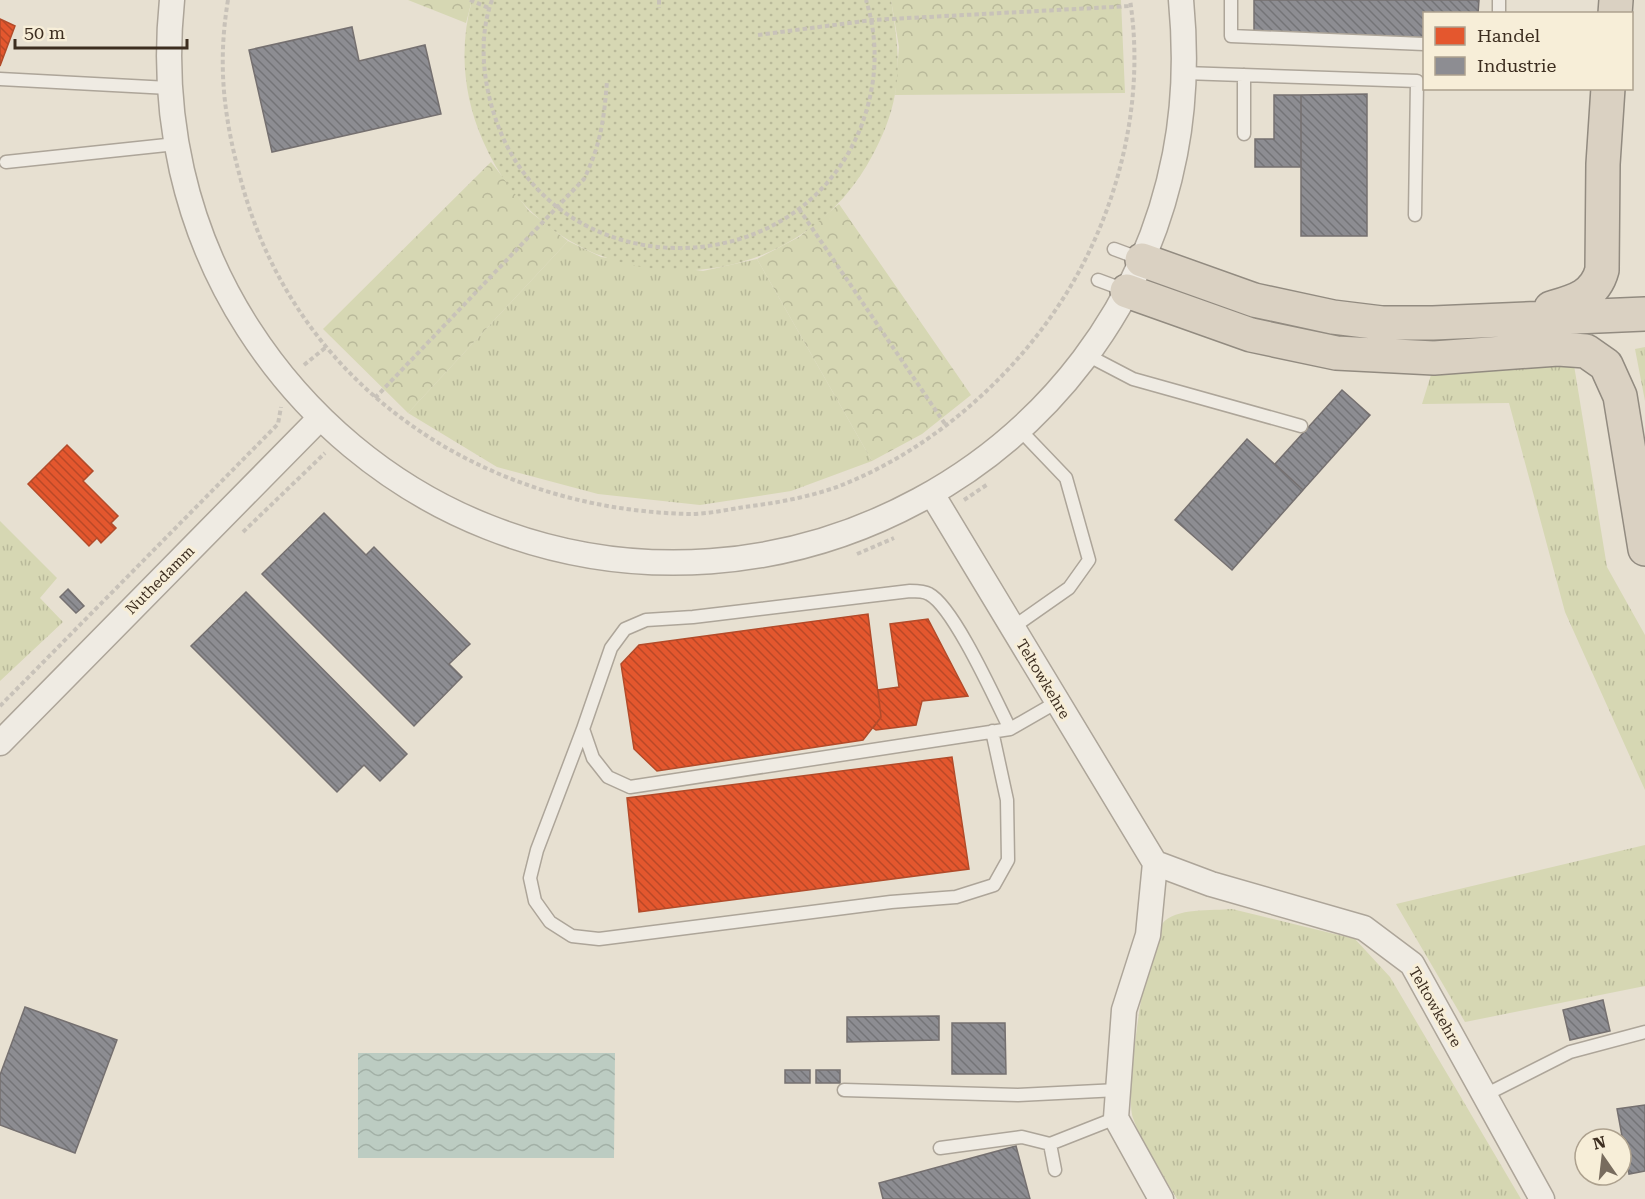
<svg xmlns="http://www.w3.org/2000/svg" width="1645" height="1199" viewBox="0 0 1645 1199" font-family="'Roboto Serif',serif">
  <defs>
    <pattern id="grass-tufts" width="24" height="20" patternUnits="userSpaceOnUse" patternTransform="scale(1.5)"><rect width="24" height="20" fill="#d6d7b3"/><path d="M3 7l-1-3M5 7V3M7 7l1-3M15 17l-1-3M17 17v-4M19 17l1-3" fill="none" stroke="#b9b99a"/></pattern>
    <pattern id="forest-crowns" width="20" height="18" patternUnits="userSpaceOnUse" patternTransform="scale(1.5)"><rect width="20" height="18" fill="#d6d7b3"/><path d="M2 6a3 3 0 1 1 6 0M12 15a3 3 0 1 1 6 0" fill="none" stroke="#b9b99a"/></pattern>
    <pattern id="park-dots" width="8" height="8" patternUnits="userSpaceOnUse" patternTransform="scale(1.5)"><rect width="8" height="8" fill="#d6d7b3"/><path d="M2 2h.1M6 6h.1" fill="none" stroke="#b9b99a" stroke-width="1.8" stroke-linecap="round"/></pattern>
    <pattern id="water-waves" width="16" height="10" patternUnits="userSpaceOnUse" patternTransform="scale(1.5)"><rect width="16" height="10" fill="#bcccc2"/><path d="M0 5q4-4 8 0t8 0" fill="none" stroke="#a2b0a6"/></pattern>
    <pattern id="shops-back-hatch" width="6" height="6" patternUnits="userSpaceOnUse" patternTransform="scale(1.5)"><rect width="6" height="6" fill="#e4572e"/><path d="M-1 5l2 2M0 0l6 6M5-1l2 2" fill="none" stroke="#ba4827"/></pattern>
    <pattern id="industry-back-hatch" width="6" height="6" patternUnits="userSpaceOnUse" patternTransform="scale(1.5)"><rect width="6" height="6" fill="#8d8d92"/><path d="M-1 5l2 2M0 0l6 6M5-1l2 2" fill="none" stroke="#747477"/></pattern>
  </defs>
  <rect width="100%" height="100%" fill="#e7e0d1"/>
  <!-- grass -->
  <path fill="url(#grass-tufts)" d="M 568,241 L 601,257 L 703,271 L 757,259 L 872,461 L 791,491 L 700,505 L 598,494 L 497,467 L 408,413 Z
    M 1645,347 L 1645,401 L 1635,349 Z
    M 1573,359 L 1607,567 L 1645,635 L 1645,790 L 1565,612 L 1509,403 L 1422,404 L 1431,375 Z
    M 0,521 L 57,578 L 40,598 L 63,622 L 0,681 Z
    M 1645,845 L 1645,986 L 1465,1022 L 1396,904 Z
    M 1232,909 L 1355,939 L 1390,977 L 1521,1199 L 1177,1199 C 1163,1174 1142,1144 1133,1118 C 1124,1094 1146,944 1162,924 C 1175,907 1213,911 1232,909 Z"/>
  <!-- forest -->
  <path fill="url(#forest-crowns)" d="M 408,0 L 472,0 L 466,23 Z
    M 891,0 L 1121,0 L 1125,93 L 895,95 L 899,47 Z
    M 491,162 L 529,211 L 568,241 L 408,413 L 323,329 Z
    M 839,204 L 971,395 L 922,434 L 872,461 L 757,259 L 799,237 Z"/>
  <!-- park -->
  <path fill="url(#park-dots)" d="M 472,0 L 891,0 C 896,32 901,62 895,94 C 891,117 882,138 871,158 C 786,314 554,307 483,141 C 463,96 459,47 472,0 Z"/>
  <!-- water -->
  <path fill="url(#water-waves)" d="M 358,1053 L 615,1053 L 614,1158 L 358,1158 Z"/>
  <!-- shops -->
  <path fill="url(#shops-back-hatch)" stroke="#b24b2a" stroke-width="1.5" d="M 0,19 L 15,26 L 0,66 Z
    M 67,445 L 93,471 L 83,481 L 118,516 L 111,523 L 116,528 L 101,543 L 97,538 L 89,546 L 28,484 Z
    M 868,614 L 881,717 L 863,740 L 657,771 L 634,749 L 621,664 L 639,645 Z
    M 928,619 L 968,696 L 922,701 L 916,725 L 876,730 L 873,728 L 881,717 L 878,690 L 899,687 L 890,624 Z
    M 952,757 L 969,869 L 639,912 L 627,798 Z"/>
  <!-- industry -->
  <path fill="url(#industry-back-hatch)" stroke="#757070" stroke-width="1.5" d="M 1254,0 L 1479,0 L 1478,14 L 1424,14 L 1424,39 L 1254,32 Z
    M 352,27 L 359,61 L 425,45 L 441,114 L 272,152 L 249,50 Z
    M 1367,94 L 1367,236 L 1301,236 L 1301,95 Z
    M 1274,95 L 1301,95 L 1301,167 L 1255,167 L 1255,139 L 1274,139 Z
    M 1342,390 L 1370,415 L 1303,490 L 1275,464 Z
    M 1247,439 L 1303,490 L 1232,570 L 1175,520 Z
    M 324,513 L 366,555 L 374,547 L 470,644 L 449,664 L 462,677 L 414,726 L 262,574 Z
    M 68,589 L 84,606 L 76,613 L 60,597 Z
    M 246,592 L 407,754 L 380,781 L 364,765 L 337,792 L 191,646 Z
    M 1603,1000 L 1610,1031 L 1570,1040 L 1563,1010 Z
    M 25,1007 L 117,1040 L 75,1153 L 0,1125 L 0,1075 Z
    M 939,1016 L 939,1040 L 847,1042 L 847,1017 Z
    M 952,1023 L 1005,1023 L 1006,1074 L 952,1074 Z
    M 785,1070 L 810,1070 L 810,1083 L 785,1083 Z
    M 816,1070 L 840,1070 L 840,1083 L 816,1083 Z
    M 1645,1105 L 1645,1171 L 1629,1174 L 1617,1109 Z
    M 1016,1146 L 1030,1199 L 883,1199 L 879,1183 Z"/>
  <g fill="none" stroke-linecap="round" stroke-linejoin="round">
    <!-- lane casing -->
    <g stroke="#ada599" stroke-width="15">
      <path id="lane" d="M 1231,0 L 1231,36 L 1424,44
        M 1499,14 L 1499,0
        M 1184,73 L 1417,81 L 1415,215
        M 1244,75 L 1244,134
        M 0,79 L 169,88
        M 6,162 L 176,144
        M 1114,249 L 1141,259
        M 1098,280 L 1125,290
        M 1087,355 L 1133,379 L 1301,426
        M 1012,628 L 1069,588 L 1089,560 L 1066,478 L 1020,430
        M 583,729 L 537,850 L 530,878 L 535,901 L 550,922 L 572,936 L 599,939 L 891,902 L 956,897 L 994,885 L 1008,860 L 1007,800 L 992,731
        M 1010,729 C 996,701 954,607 929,594 C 924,591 916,591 910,591 L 693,617 L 646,620 L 625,629 L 611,648 L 583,729 L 593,758 L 608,777 L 630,787 L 1010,729 L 1057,702
        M 844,1090 L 1018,1095 L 1118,1090
        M 1485,1095 L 1570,1052 L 1645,1032
        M 940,1148 L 1022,1137 L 1050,1144
        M 1055,1170 L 1050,1144 L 1116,1118"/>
    </g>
    <!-- street casing -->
    <g stroke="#ada599" stroke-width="27">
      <path id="street" d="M 172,0 C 160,115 185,230 248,328 C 305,417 389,488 488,527 C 781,643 1115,464 1175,154 C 1185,103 1186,52 1181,0
        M 932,494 L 1155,863 L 1148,935 L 1124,1010 L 1116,1118 L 1161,1199
        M 0,743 L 320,418
        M 1155,863 L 1211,884 L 1364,928 L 1412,964 L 1542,1199"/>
    </g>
    <!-- highway casing -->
    <g stroke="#928b80" stroke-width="36">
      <path id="highway" d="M 1615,14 L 1616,0
        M 1142,260 L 1254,300 L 1333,317 L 1382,323 L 1433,323 L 1645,314
        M 1127,291 L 1251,335 L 1336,353 L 1434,358 L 1558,349 L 1586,351 L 1606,365 L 1620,396 L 1645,549
        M 1551,308 C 1575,301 1595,296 1602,270 L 1603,164 L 1608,88"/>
    </g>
    <!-- path -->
    <path stroke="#c8c2b9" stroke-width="4" stroke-dasharray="4.5 3" stroke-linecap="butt" d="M 228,0 C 217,66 224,120 242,184 C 297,387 483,510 690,514 C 707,514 726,510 744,507 C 776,503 811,497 842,485 C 937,447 1021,371 1072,284 C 1121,200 1145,96 1130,0
      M 470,0 L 489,8
      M 492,0 C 478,38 483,83 496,120 C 554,289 799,291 862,124 C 877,83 879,42 866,0
      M 659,0 L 659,8
      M 758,35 L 872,20 L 1131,6
      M 799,209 L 945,424
      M 304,365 L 325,348
      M 375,398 L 584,179 C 601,144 604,119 607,81
      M 964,500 L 988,484
      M 243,532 L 325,453
      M 857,554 L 894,538
      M 0,706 L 278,424 L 281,407"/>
    <!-- lane -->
    <use href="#lane" stroke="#efebe3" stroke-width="12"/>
    <!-- street -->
    <use href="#street" stroke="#efebe3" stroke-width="24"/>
    <!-- highway -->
    <use href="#highway" stroke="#dad1c2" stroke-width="33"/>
  </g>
  <g text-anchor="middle" stroke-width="6" stroke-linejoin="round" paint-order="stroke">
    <!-- street labels -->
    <g font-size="15" fill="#3d2e20" stroke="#f7eed8">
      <text transform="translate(160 580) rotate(-45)" y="5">Nuthedamm</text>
      <text transform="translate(1043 679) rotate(59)" y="5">Teltowkehre</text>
      <text transform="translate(1435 1007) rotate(60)" y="5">Teltowkehre</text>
    </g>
  </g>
  <!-- legend -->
  <rect x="1423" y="12" width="210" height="78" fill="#f7eed8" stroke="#ada18e" stroke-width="1.5"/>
  <rect x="1435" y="27" width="30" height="18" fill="#e4572e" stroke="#ada18e" stroke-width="1.5"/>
  <text x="1477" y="42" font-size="18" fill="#3d2e20">Handel</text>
  <rect x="1435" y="57" width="30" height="18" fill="#8d8d92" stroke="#ada18e" stroke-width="1.5"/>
  <text x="1477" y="72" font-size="18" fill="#3d2e20">Industrie</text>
  <!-- north arrow -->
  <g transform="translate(1603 1157) rotate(346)"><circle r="28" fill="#f7eed8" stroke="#ada18e" stroke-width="1.5"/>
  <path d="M0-4.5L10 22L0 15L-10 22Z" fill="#786c5e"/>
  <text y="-9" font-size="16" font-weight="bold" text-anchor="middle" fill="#3d2e20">N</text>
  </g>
  <!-- scale -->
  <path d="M15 39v9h172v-9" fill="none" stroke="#3d2e20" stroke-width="3"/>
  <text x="24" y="39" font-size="18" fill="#3d2e20" stroke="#f7eed8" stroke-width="4.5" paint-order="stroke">50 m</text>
</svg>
